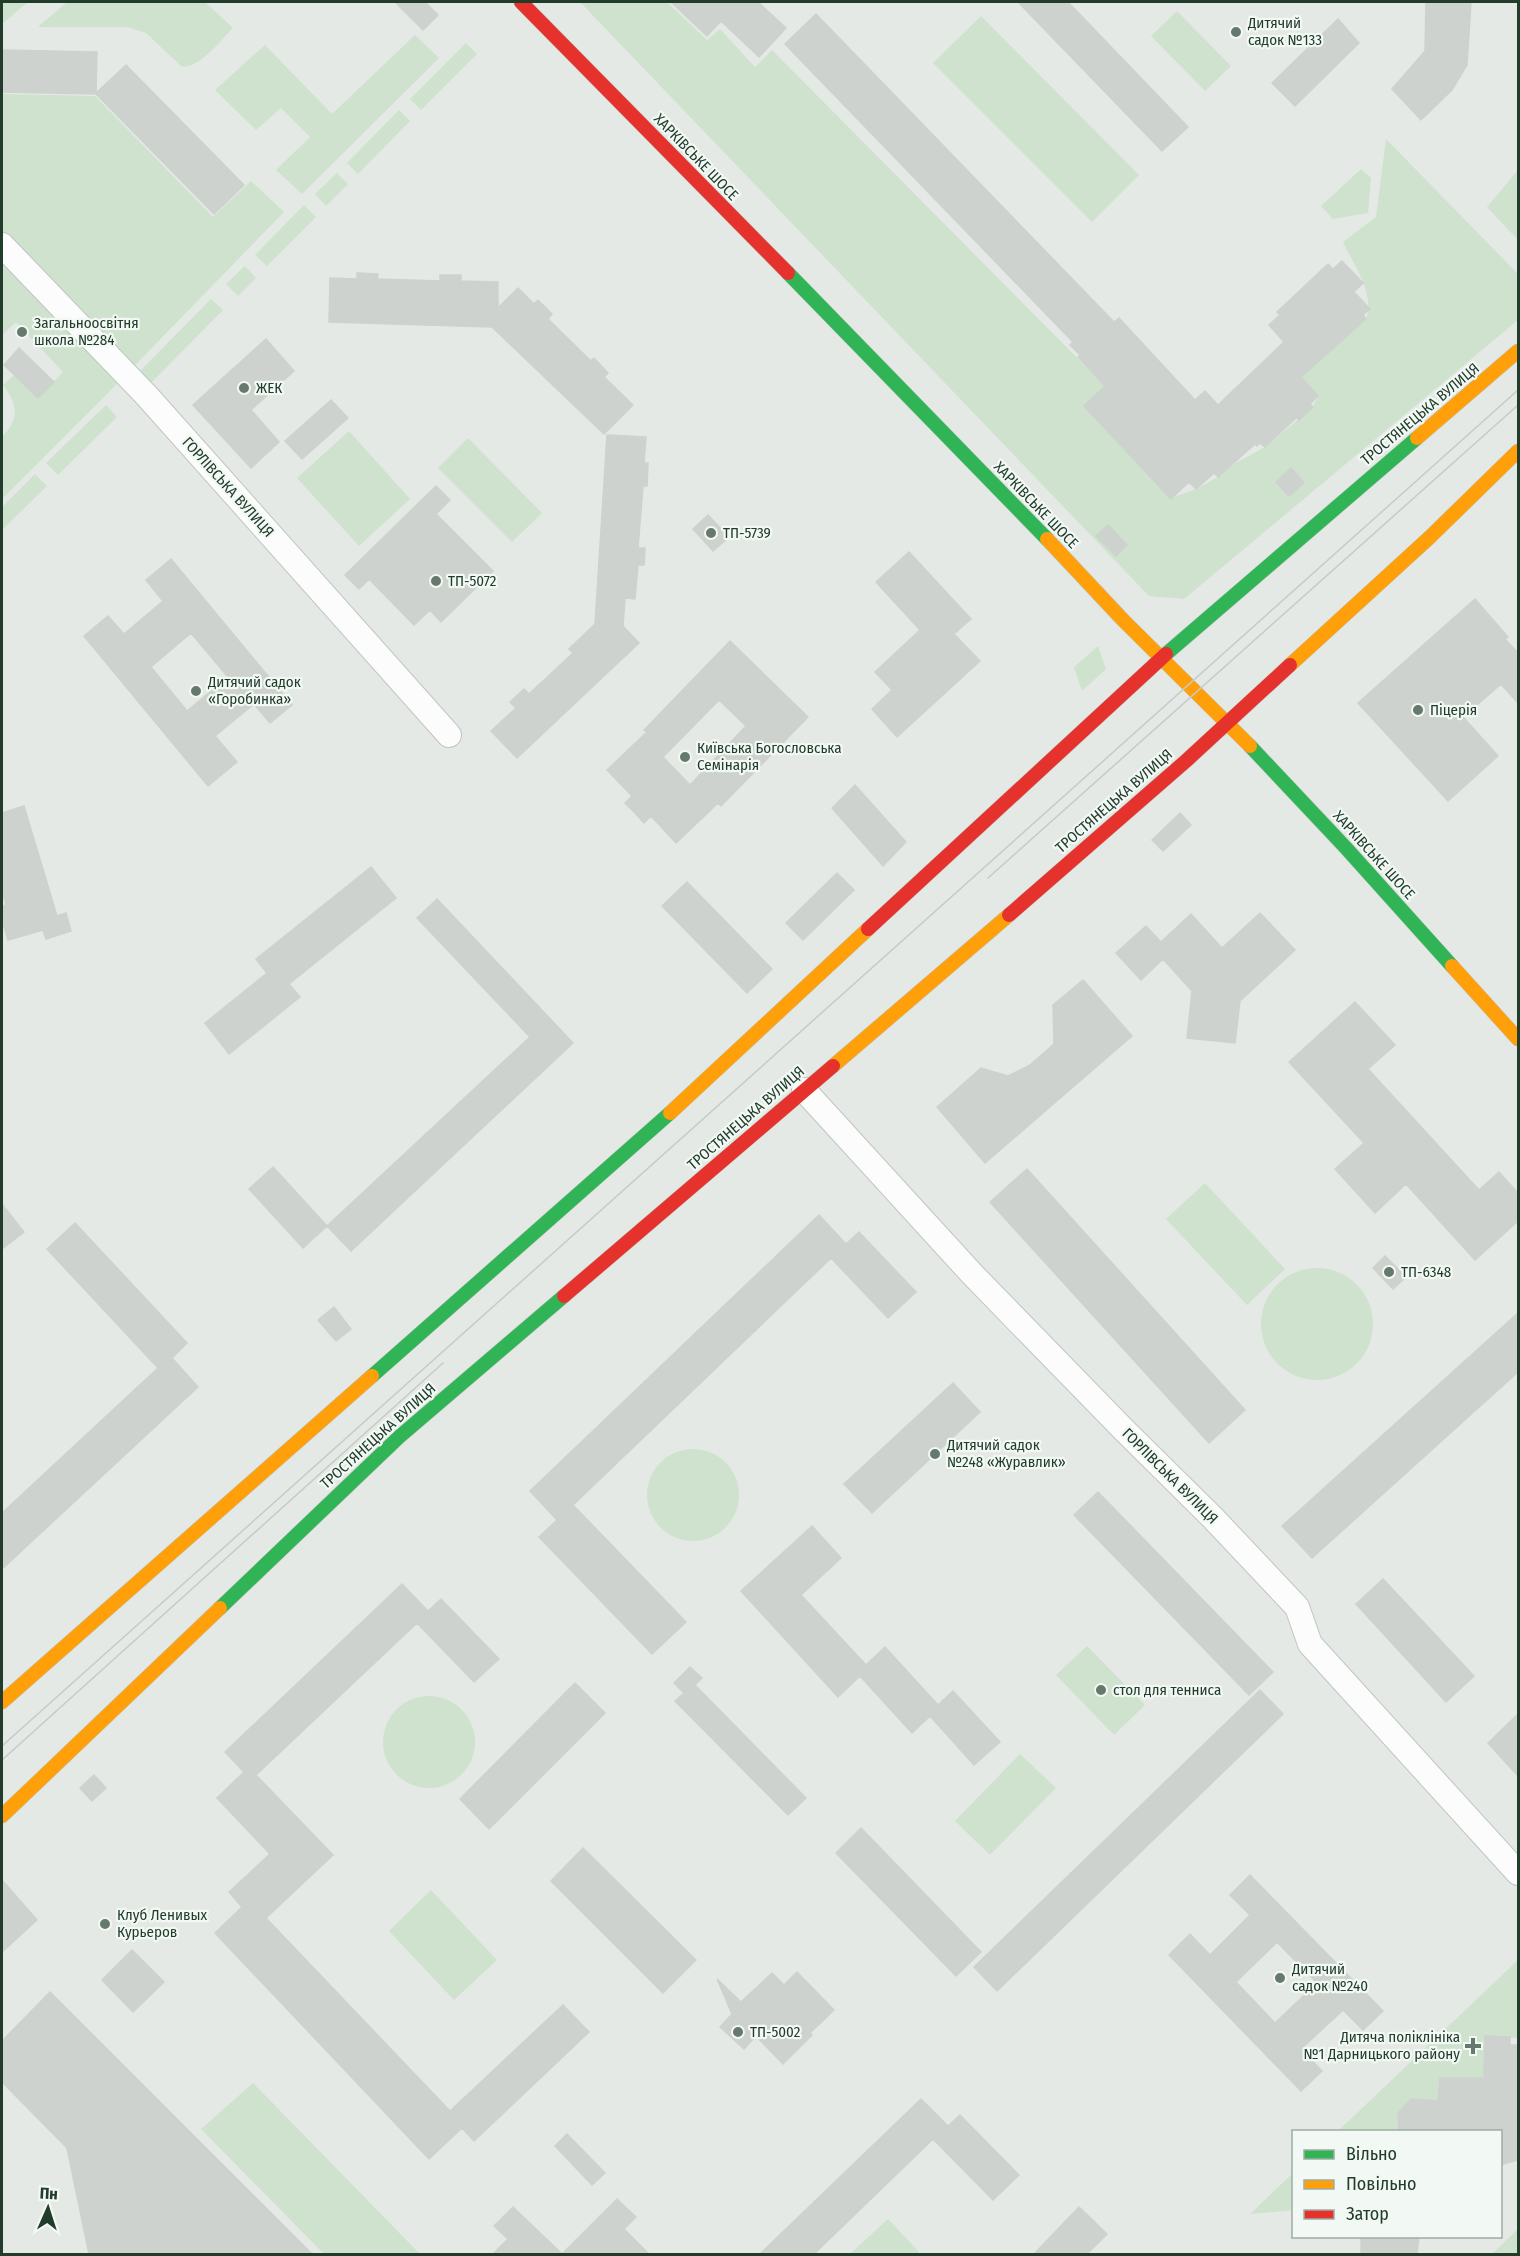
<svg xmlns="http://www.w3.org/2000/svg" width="1520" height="2256" viewBox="0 0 1520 2256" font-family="'Fira Sans Condensed',sans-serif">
  <rect width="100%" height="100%" fill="#e4e9e5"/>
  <!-- green -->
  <path fill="#cee2cd" d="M 2,2 L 28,2 L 2,24 Z
    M 67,2 L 205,2 L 233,28 C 222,39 197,71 181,66 L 146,33 L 127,27 L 38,27 Z
    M 580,2 L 667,2 L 707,40 L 720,29 L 755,67 L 772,50 L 1105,386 L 1084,406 L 1171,498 L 1196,489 L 1218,477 L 1232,465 L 1265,447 L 1313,407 L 1318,396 L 1299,375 L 1366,319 C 1376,295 1353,264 1343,242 L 1376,217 L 1386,139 L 1518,274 L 1518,320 L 1184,599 L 1149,596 Z
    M 1177,11 L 1231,66 L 1205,91 L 1151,36 Z
    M 981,16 L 1139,175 L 1092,222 L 933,63 Z
    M 415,35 L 439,58 L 302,194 L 276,170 L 310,137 L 281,108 L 256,130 L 215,90 L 265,45 L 332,114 Z
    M 466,43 L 477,54 L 421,110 L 410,99 Z
    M 2,94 L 95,96 L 213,217 L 251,181 L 284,212 L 109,392 L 2,499 L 2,437 C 20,418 18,405 3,385 L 14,375 L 38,398 L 63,372 L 16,322 L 2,335 Z
    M 399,110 L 410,121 L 358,174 L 347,163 Z
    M 1361,169 L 1371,178 L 1368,213 L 1333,219 L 1321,206 Z
    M 1518,170 L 1518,240 L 1487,207 Z
    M 337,173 L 348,184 L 326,206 L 315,194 Z
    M 304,205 L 316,217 L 267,266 L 255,255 Z
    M 245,266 L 256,278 L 238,296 L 226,284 Z
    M 211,299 L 223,310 L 150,384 L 138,373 Z
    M 106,405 L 117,417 L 58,475 L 46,463 Z
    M 349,431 L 410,499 L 359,546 L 297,478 Z
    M 468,438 L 542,513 L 512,542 L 438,468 Z
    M 35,474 L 47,486 L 2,530 L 2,507 Z
    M 1098,646 L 1106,669 L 1082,691 L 1074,667 Z
    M 1205,1183 L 1285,1269 L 1247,1305 L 1166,1219 Z
    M1261 1324a56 56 0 1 1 112 0a56 56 0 1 1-112 0Z
    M647 1495a46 46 0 1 1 92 0a46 46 0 1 1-92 0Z
    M 1087,1646 L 1145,1705 L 1114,1735 L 1056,1675 Z
    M383 1742a46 46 0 1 1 92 0a46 46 0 1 1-92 0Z
    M 1020,1754 L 1056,1788 L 990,1855 L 955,1821 Z
    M 431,1890 L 497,1960 L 454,2000 L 389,1931 Z
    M 1518,1960 L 1518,2038 L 1485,2036 L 1484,2078 L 1441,2078 L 1438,2101 L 1411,2100 L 1399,2131 L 1337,2132 Z
    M 253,2083 L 420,2254 L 324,2254 L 201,2129 Z
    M 1293,2173 L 1293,2210 L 1250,2214 Z
    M 888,2219 L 919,2252 L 917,2254 L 850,2254 Z
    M 1518,2229 L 1518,2253 L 1517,2254 L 1492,2254 Z"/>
  <!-- building -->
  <path fill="#cdd2ce" stroke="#cdd2ce" stroke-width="1.5" fill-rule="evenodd" d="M 395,2 L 425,2 L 438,15 L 423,30 Z
    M 671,2 L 758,2 L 786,28 L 759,57 L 721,21 L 707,36 Z
    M 1018,2 L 1068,2 L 1188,127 L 1162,151 Z
    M 1426,2 L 1471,2 L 1467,65 L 1452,90 L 1421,120 L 1392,89 L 1425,51 Z
    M 816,14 L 1114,322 L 1119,318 L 1195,400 L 1205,391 L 1218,405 L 1284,342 L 1269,325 L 1280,315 L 1277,312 L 1328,264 L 1333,269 L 1342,261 L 1363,283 L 1354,292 L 1370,309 L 1363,315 L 1366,319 L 1301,377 L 1318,396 L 1310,404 L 1313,407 L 1299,420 L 1297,417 L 1265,447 L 1260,443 L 1257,446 L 1255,444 L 1218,477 L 1214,473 L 1196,489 L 1189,482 L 1171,499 L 1084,406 L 1105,386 L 1078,357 L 1080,355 L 1070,345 L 1073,342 L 785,44 Z
    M 1338,19 L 1359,43 L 1295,106 L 1272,83 Z
    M 2,50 L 97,52 L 96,93 L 126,65 L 244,185 L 214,214 L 96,94 L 2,92 Z
    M 357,273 L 378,274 L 377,279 L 440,281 L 440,275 L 461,275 L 461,281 L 498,282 L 498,308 L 518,288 L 534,304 L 538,300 L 552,314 L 548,319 L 591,361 L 594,358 L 608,373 L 604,377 L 633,405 L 604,434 L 492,327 L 329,322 L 330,278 L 357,279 Z
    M 266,339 L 294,371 L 251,410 L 279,442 L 251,468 L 193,405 Z
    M 19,348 L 54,382 L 38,398 L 4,365 Z
    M 331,400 L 348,418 L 302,459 L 285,441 Z
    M 607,435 L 646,437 L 644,463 L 648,463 L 647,486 L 643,486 L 638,548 L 645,548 L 644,565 L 638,565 L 635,599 L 625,598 L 623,626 L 639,643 L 517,758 L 491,731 L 516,708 L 510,702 L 524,689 L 529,694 L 573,653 L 569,649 L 595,624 Z
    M 1291,468 L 1304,483 L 1289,496 L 1276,482 Z
    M 436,486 L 450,500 L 436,514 L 493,571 L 441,622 L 430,610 L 414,625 L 369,579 L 359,589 L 345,575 Z
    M 708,515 L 729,537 L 713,551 L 693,529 Z
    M 1108,525 L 1127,545 L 1116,556 L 1096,536 Z
    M 909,552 L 971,619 L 954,634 L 980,661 L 897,737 L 872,709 L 892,690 L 875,672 L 920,630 L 876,582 Z
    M 171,559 L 292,705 L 270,723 L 254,704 L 215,736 L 237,762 L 208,786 L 84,636 L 108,616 L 124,634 L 163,601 L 146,580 ZM 191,633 L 228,677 L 187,711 L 151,667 Z
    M 1475,599 L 1508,637 L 1505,639 L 1518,653 L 1518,703 L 1501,684 L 1463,717 L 1498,756 L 1448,801 L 1358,703 Z
    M 730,641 L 808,717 L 721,806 L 718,803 L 676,843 L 651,816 L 644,823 L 634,812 L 625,803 L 632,796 L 607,770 L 647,732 L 644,730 ZM 719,700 L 746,726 L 690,785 L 663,757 Z
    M 855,785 L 906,842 L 883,866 L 832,808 Z
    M 24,806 L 57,916 L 66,913 L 71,931 L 46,939 L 43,930 L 8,940 L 2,920 L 2,906 L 6,905 L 2,891 L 2,813 Z
    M 1180,813 L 1191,825 L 1163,851 L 1152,840 Z
    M 371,867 L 396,898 L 289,984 L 300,997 L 229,1054 L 205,1023 L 267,973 L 256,959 Z
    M 837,873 L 854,890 L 803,940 L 786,923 Z
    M 687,882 L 772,969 L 747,993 L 662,906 Z
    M 437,899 L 573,1043 L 351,1251 L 327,1226 L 530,1037 L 417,918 Z
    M 1260,913 L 1295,950 L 1240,1001 L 1235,1043 L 1187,1038 L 1192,991 L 1163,959 L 1141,980 L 1116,953 L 1146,926 L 1161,942 L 1191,914 L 1222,948 Z
    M 1083,980 L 1132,1036 L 985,1163 L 937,1107 L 981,1068 L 1008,1076 L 1030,1065 L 1054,1044 L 1053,1005 Z
    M 1355,1002 L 1395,1045 L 1368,1069 L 1479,1190 L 1499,1172 L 1518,1193 L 1518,1221 L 1475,1260 L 1406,1184 L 1375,1213 L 1335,1169 L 1364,1143 L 1289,1062 Z
    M 273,1167 L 327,1226 L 303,1248 L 249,1189 Z
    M 1027,1169 L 1245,1410 L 1209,1443 L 990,1202 Z
    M 2,1204 L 24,1232 L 2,1249 Z
    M 819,1215 L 846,1244 L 859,1232 L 916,1292 L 888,1318 L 831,1258 L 573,1505 L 686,1622 L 652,1654 L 539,1537 L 557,1520 L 530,1491 Z
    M 75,1223 L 187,1343 L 172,1358 L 198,1387 L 2,1569 L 2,1513 L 158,1368 L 47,1249 Z
    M 1385,1256 L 1406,1277 L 1393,1289 L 1373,1268 Z
    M 334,1307 L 351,1329 L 336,1341 L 318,1320 Z
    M 1518,1313 L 1518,1372 L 1312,1558 L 1282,1526 Z
    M 953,1383 L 980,1412 L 872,1513 L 844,1484 Z
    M 1098,1492 L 1273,1672 L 1249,1695 L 1074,1515 Z
    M 812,1526 L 841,1558 L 801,1595 L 866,1665 L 885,1647 L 938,1705 L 953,1691 L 1000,1742 L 974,1765 L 930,1716 L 912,1733 L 860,1676 L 838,1697 L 741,1591 Z
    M 1383,1579 L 1474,1676 L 1446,1702 L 1356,1604 Z
    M 402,1584 L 428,1611 L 441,1599 L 499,1659 L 474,1682 L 417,1623 L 256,1775 L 333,1855 L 266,1918 L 450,2111 L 563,2005 L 589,2032 L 474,2141 L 462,2128 L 429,2159 L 215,1933 L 242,1907 L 229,1892 L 270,1854 L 217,1798 L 244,1772 L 225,1752 Z
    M 690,1667 L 702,1678 L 695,1685 L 806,1798 L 788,1815 L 675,1701 L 684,1693 L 674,1683 Z
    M 575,1683 L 605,1713 L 489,1829 L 460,1799 Z
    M 1260,1690 L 1283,1714 L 997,1991 L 974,1967 Z
    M 1518,1714 L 1518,1776 L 1488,1743 Z
    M 94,1775 L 106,1788 L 92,1801 L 80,1788 Z
    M 861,1828 L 981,1952 L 956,1976 L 836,1853 Z
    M 583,1848 L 696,1960 L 663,1993 L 551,1881 Z
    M 1250,1875 L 1383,2011 L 1363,2030 L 1343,2010 L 1301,2049 L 1322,2071 L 1301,2091 L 1169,1955 L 1190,1934 L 1210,1955 L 1250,1915 L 1230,1895 ZM 1277,1942 L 1317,1983 L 1275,2023 L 1236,1982 Z
    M 2,1880 L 37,1920 L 2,1952 Z
    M 132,1950 L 164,1982 L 133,2012 L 102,1980 Z
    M 797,1972 L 834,2010 L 810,2033 L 812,2035 L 783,2064 L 756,2036 L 744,2049 L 720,2027 L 732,2014 L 717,1979 L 741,2002 L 772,1973 L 784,1985 Z
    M 50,1992 L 312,2254 L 89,2254 L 67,2148 L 2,2082 L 2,2041 Z
    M 1485,2036 L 1510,2037 L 1510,2045 L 1518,2045 L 1518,2160 L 1500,2165 L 1500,2132 L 1399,2132 L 1398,2113 L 1411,2099 L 1438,2101 L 1440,2078 L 1484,2078 Z
    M 921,2099 L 948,2126 L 960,2115 L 1019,2175 L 993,2200 L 933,2139 L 814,2254 L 760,2254 Z
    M 567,2134 L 605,2173 L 592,2185 L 555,2146 Z
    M 617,2199 L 636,2217 L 624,2229 L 649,2254 L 562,2254 Z
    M 513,2207 L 562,2254 L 493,2254 L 508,2239 L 494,2226 Z
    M 1079,2207 L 1107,2234 L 1087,2254 L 1034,2254 Z
    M 1361,2236 L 1419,2236 L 1417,2254 L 1361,2254 Z"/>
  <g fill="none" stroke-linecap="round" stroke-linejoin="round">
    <!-- street casing -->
    <g stroke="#c1c6c2" stroke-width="26">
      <path id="street" d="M 2,245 L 147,396 L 449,735
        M 804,1090 L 973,1275 L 1125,1431 L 1213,1518 L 1297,1607 L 1310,1644 L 1518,1873"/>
    </g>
    <!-- fast casing -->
    <g stroke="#bfc7c2" stroke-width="15">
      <path id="fast" d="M 788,273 L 1047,539
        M 1166,654 L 1417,438
        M 1250,746 L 1346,848 L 1452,966
        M 372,1376 L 670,1113
        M 220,1608 L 399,1437 L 564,1296"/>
    </g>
    <!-- slow casing -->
    <g stroke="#bfc7c2" stroke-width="15">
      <path id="slow" d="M 1417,438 L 1518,351
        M 1047,539 L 1123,620 L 1250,746
        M 1290,665 L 1430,537 L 1518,451
        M 1452,966 L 1518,1039
        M 833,1066 L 1009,915
        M 670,1113 L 868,929
        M 2,1702 L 372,1376
        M 2,1816 L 220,1608"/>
    </g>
    <!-- jam casing -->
    <g stroke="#bfc7c2" stroke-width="15">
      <path id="jam" d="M 521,2 L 788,273
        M 1009,915 L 1187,760 L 1290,665
        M 868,929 L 1166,654
        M 564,1296 L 833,1066"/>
    </g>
    <!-- street -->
    <use href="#street" stroke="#fbfcfb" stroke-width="24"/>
    <!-- fast -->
    <use href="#fast" stroke="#30b455" stroke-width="14"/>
    <!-- slow -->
    <use href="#slow" stroke="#ff9f0a" stroke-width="14"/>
    <!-- jam -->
    <use href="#jam" stroke="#e5322d" stroke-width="14"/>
    <!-- tram -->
    <path stroke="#c7cac8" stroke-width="1.5" d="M 988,878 L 1518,405
      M 2,1746 L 1518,390
      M 2,1760 L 443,1363"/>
  </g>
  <!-- markers -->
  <g fill="#66796d" stroke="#f2f8f3" stroke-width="2">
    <circle cx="1236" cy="32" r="6"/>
    <circle cx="22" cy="332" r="6"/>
    <circle cx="244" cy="388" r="6"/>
    <circle cx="711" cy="533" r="6"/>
    <circle cx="436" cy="581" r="6"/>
    <circle cx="196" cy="691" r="6"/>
    <circle cx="1418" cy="710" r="6"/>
    <circle cx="685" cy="757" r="6"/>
    <circle cx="1389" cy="1272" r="6"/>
    <circle cx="935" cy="1454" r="6"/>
    <circle cx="1101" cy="1690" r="6"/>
    <circle cx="105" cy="1924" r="6"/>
    <circle cx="1280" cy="1978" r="6"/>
    <circle cx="738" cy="2032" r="6"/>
    <path d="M1470 2037h6v6h6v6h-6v6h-6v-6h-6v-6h6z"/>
  </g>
  <g text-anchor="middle" stroke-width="4.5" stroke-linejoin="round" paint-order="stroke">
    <!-- poi labels -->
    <g font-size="15" fill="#223c2c" stroke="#f2f8f3" text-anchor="start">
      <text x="1248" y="28">Дитячий<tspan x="1248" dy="17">садок №133</tspan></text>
      <text x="34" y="328">Загальноосвітня<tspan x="34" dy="17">школа №284</tspan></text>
      <text x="256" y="393">ЖЕК</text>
      <text x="723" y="538">ТП-5739</text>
      <text x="448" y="586">ТП-5072</text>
      <text x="208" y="687">Дитячий садок<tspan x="208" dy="17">«Горобинка»</tspan></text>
      <text x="1430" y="715">Піцерія</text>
      <text x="697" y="753">Київська Богословська<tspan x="697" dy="17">Семінарія</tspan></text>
      <text x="1401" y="1277">ТП-6348</text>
      <text x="947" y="1450">Дитячий садок<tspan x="947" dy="17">№248 «Журавлик»</tspan></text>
      <text x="1113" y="1695">стол для тенниса</text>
      <text x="117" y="1920">Клуб Ленивых<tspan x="117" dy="17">Курьеров</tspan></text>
      <text x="1292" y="1974">Дитячий<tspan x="1292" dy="17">садок №240</tspan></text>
      <text x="750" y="2037">ТП-5002</text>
      <text x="1460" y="2042" text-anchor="end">Дитяча поліклініка<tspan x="1460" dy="17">№1 Дарницького району</tspan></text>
    </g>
    <!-- street labels -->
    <g font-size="15" fill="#223c2c" stroke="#f2f8f3">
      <text transform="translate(696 157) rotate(46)" y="5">ХАРКІВСЬКЕ ШОСЕ</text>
      <text transform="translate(1420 414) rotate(-40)" y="5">ТРОСТЯНЕЦЬКА ВУЛИЦЯ</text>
      <text transform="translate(228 487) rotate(48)" y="5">ГОРЛІВСЬКА ВУЛИЦЯ</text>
      <text transform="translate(1036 505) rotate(46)" y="5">ХАРКІВСЬКЕ ШОСЕ</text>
      <text transform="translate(1114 801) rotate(-41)" y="5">ТРОСТЯНЕЦЬКА ВУЛИЦЯ</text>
      <text transform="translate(1374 855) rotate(48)" y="5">ХАРКІВСЬКЕ ШОСЕ</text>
      <text transform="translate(746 1118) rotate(-41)" y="5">ТРОСТЯНЕЦЬКА ВУЛИЦЯ</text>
      <text transform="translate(378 1436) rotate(-42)" y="5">ТРОСТЯНЕЦЬКА ВУЛИЦЯ</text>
      <text transform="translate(1170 1476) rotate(45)" y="5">ГОРЛІВСЬКА ВУЛИЦЯ</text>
    </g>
  </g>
  <!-- border -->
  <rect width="1520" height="2256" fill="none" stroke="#223c2c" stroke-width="6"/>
  <!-- legend -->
  <rect x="1292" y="2130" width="210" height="108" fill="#f2f8f3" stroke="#9fada3" stroke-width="1.5"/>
  <rect x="1304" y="2150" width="30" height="9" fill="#30b455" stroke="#9fada3" stroke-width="1.5"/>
  <text x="1346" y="2160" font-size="18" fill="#223c2c">Вільно</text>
  <rect x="1304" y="2180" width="30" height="9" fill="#ff9f0a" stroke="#9fada3" stroke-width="1.5"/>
  <text x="1346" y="2190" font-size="18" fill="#223c2c">Повільно</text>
  <rect x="1304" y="2210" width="30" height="9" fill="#e5322d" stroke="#9fada3" stroke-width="1.5"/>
  <text x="1346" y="2220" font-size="18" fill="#223c2c">Затор</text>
  <!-- north arrow -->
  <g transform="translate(48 2208) rotate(3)" stroke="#f2f8f3" stroke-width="4.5" paint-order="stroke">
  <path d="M0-4.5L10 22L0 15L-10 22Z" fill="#223c2c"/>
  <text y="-9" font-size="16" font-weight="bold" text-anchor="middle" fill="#223c2c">Пн</text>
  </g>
</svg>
